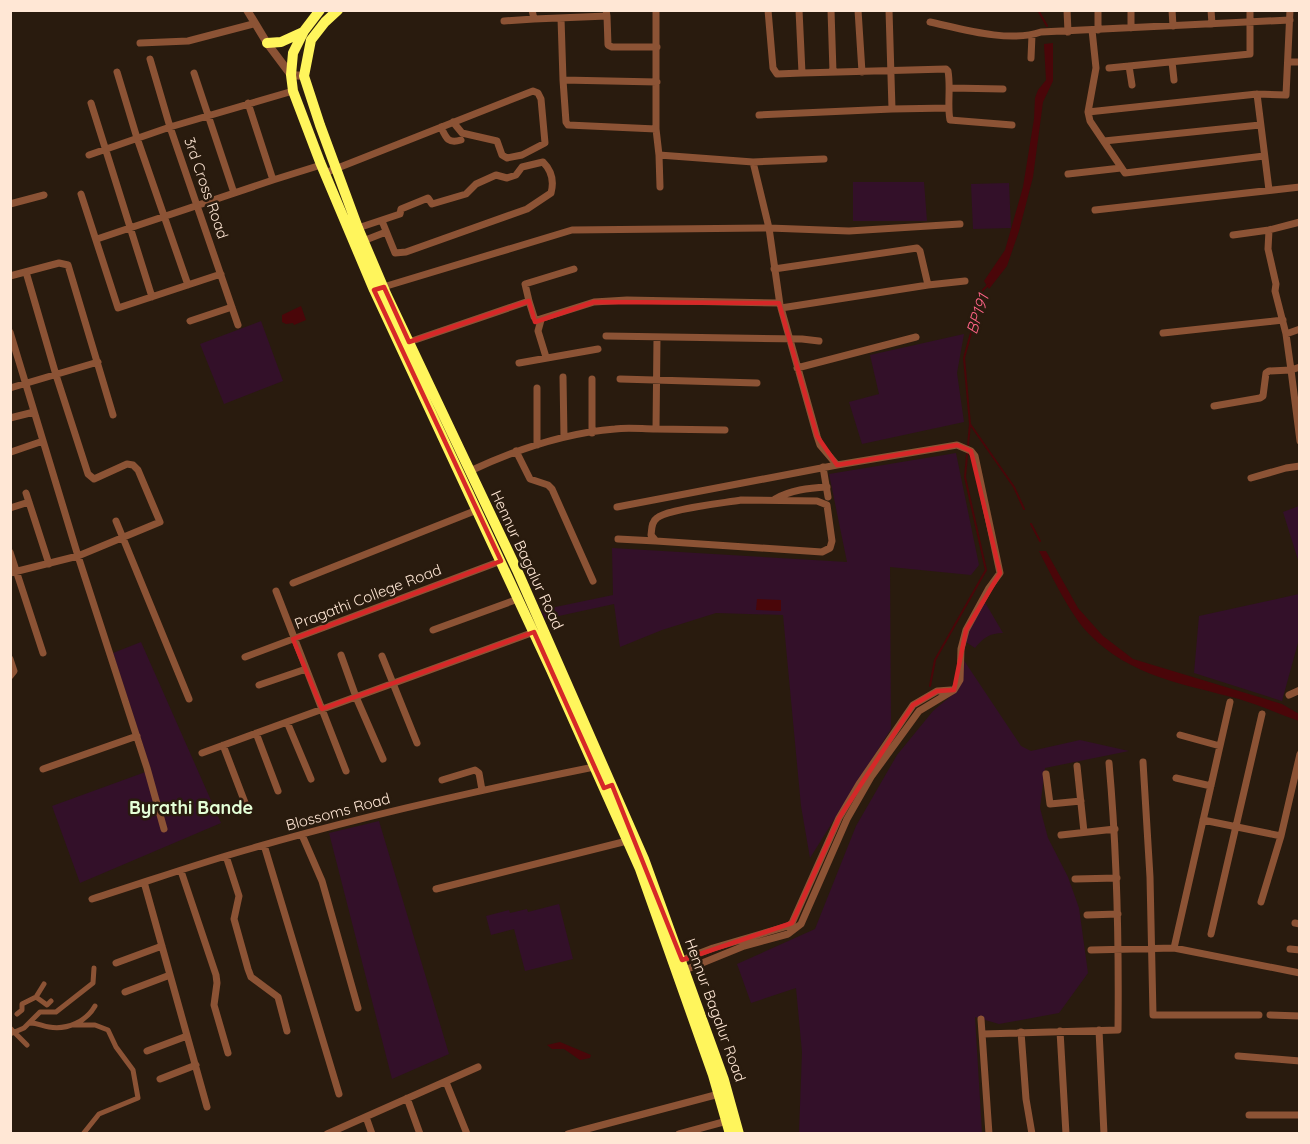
<svg xmlns="http://www.w3.org/2000/svg" width="1310" height="1144" viewBox="0 0 1310 1144" font-family="Quicksand,sans-serif">
  <rect width="100%" height="100%" fill="#291b0e"/>
  <!-- green -->
  <path fill="#331029" d="M 853,182 L 924,182 L 927,221 L 853,221 Z
    M 1009,183 L 1011,228 L 973,229 L 971,184 Z
    M 261,321 L 283,381 L 224,404 L 200,344 Z
    M 964,334 L 957,373 L 964,422 L 862,444 L 849,402 L 879,394 L 870,355 Z
    M 956,453 L 979,565 L 971,575 L 890,567 L 891,729 L 810,858 L 801,806 L 783,615 L 716,613 L 662,630 L 620,647 L 614,604 L 545,619 L 541,610 L 613,595 L 612,548 L 847,562 L 829,474 Z
    M 1299,506 L 1300,506 L 1299,563 L 1283,512 Z
    M 1299,594 L 1299,639 L 1282,701 L 1194,673 L 1199,616 Z
    M 983,599 L 1003,633 C 990,633 983,638 975,648 L 963,640 Z
    M 141,642 L 221,823 L 80,883 L 52,806 L 151,770 L 113,653 Z
    M 961,656 L 1021,746 L 1031,751 L 1080,740 L 1129,751 L 1045,768 L 1040,808 L 1048,838 L 1068,877 L 1079,908 L 1088,973 L 1059,1013 L 999,1024 L 975,1017 L 982,1133 L 799,1133 L 802,1052 L 796,988 L 751,1003 L 737,964 L 815,929 L 856,826 L 897,755 L 933,711 L 958,690 Z
    M 379,821 L 449,1054 L 392,1079 L 329,833 Z
    M 559,904 L 573,959 L 525,971 L 514,929 L 491,935 L 486,916 L 509,910 L 510,913 L 527,909 L 528,912 Z"/>
  <!-- water -->
  <path fill="#4a0609" d="M 1053,43 L 1053,81 L 1043,102 L 1033,177 L 1019,231 L 1007,266 L 989,289 L 984,281 L 1005,250 L 1023,187 L 1034,119 L 1035,98 L 1038,90 L 1046,80 L 1044,44 Z
    M 301,306 L 306,320 L 294,325 L 293,323 L 286,324 L 282,322 L 282,315 Z
    M 1039,551 L 1046,551 L 1078,608 L 1103,636 L 1133,659 L 1282,704 L 1299,714 L 1299,721 C 1279,714 1259,705 1239,699 C 1184,684 1131,677 1089,634 C 1071,616 1051,575 1039,551 Z
    M 757,599 L 781,600 L 781,611 L 756,610 Z
    M 560,1042 L 591,1055 L 590,1058 L 580,1060 L 564,1049 L 552,1049 L 547,1045 Z"/>
  <g fill="none" stroke-linecap="round" stroke-linejoin="round">
    <!-- stream -->
    <path stroke="#4a0609" stroke-width="2" d="M 1038,10 L 1047,26
      M 989,284 L 983,290 L 964,358 L 970,424 L 1014,487 L 1024,509
      M 1031,524 L 1040,541
      M 930,686 L 935,660 L 986,570 L 965,477 L 970,424"/>
    <!-- pedestrian -->
    <path stroke="#8c5335" stroke-width="5" d="M 36,997 L 44,984
      M 17,1014 L 22,1010 L 22,1004 L 36,997 L 47,1005 L 51,1001
      M 30,1023 C 38,1023 42,1026 49,1027 C 67,1030 86,1022 95,1006
      M 74,1025 L 95,1025 L 108,1030 L 116,1047 L 133,1070 L 138,1098 L 99,1114 L 83,1134
      M 10,1028 L 27,1045
      M 10,1034 L 24,1028 L 40,1012 L 56,1012 L 93,983 L 94,968"/>
    <!-- minor -->
    <path stroke="#8c5335" stroke-width="7" d="M 656,10 L 656,129 L 659,155 L 753,162 L 824,159
      M 768,10 L 773,68 L 777,74 L 802,73 L 799,10
      M 831,10 L 833,72
      M 858,10 L 862,72
      M 1067,10 L 1068,32
      M 1098,10 L 1098,30
      M 1131,10 L 1131,28
      M 1172,10 L 1173,26
      M 1211,10 L 1212,24
      M 607,16 L 608,45 L 612,47 L 657,47
      M 561,18 L 563,80 L 657,82
      M 534,19 L 607,16 L 606,10
      M 504,21 L 534,19 L 532,10
      M 930,22 C 962,29 1009,43 1041,32 L 1290,20
      M 1092,30 L 1096,68 L 1088,112 L 1090,121 L 1125,173 L 1264,156
      M 140,43 L 188,41 L 253,24
      M 1031,58 L 1032,35
      M 150,59 L 170,127 L 238,325
      M 1172,62 L 1174,80
      M 1288,62 L 1300,62
      M 1129,66 L 1132,85
      M 1109,68 L 1250,54 L 1250,10
      M 117,72 L 137,138 L 188,285
      M 194,73 L 234,193
      M 802,73 L 946,69 L 948,71 C 951,88 947,105 950,120 L 1012,125
      M 563,80 L 566,122 L 568,125 L 656,129
      M 951,88 L 1003,89
      M 1257,94 L 1269,190
      M 91,103 L 152,297
      M 892,109 L 949,108
      M 1088,112 L 1257,94 L 1286,95 L 1290,10
      M 759,115 L 892,109 L 889,10
      M 441,127 C 446,138 448,144 461,140
      M 1104,141 L 1260,125
      M 89,155 L 170,127 L 293,91
      M 659,155 L 660,187
      M 325,173 L 533,91 L 538,93 L 541,99 L 545,143 L 522,155 L 507,158 L 502,155 L 497,141 L 462,133 L 453,122
      M 1068,174 L 1121,168
      M 273,180 L 321,165
      M 81,194 L 118,308 L 221,274
      M 10,204 L 44,195
      M 1095,210 L 1300,187
      M 358,228 L 400,214 L 401,209 L 428,198 L 432,204 L 466,194 L 476,184 L 496,175 L 507,178 L 516,175 L 522,167 L 543,162 C 552,171 554,182 551,193 L 527,209 L 406,252 L 395,253 L 382,221
      M 1269,230 L 1268,249 L 1276,284 L 1275,291 L 1286,334 L 1300,329
      M 1233,235 L 1269,230 L 1300,222
      M 97,239 L 273,180 L 248,103
      M 363,241 L 386,232
      M 774,269 L 917,248 L 920,251 L 928,285
      M 10,276 L 59,263 L 68,265 L 113,415
      M 380,288 L 572,230 L 769,228 L 753,162
      M 529,301 L 525,284 L 574,269
      M 780,305 L 769,228 L 849,231 L 960,224
      M 541,320 L 538,331 L 546,357
      M 190,321 L 232,307
      M 10,332 L 78,556 L 147,768 L 164,829
      M 1163,333 L 1283,320
      M 1286,334 L 1291,370 L 1300,367
      M 606,336 L 802,339 L 819,341
      M 657,338 L 656,429 L 725,430
      M 409,342 L 529,301 L 534,317 L 537,320 L 594,302 L 627,300 L 779,303
      M 519,363 L 598,349
      M 797,368 L 916,337
      M 563,377 L 564,437
      M 620,379 L 757,383
      M 10,388 L 98,362
      M 1214,406 L 1260,398 L 1263,396 L 1266,373 L 1269,371 L 1291,370 L 1300,441
      M 10,418 L 34,412
      M 592,433 L 592,379
      M 537,445 L 537,388
      M 516,451 L 530,479 L 548,485 L 552,489 L 593,581
      M 11,452 L 43,441
      M 823,467 L 828,497
      M 470,471 C 515,450 564,433 615,429 C 628,427 642,429 656,429
      M 1251,478 L 1286,468 L 1300,466
      M 26,493 L 49,564
      M 775,499 C 791,490 808,488 827,487
      M 741,500 L 817,501 L 827,505 L 832,541 L 830,548 L 822,552 L 656,541 L 651,535 C 652,529 651,522 657,518 C 667,509 724,503 741,500 Z
      M 617,507 L 837,465
      M 10,508 L 29,502
      M 116,521 L 189,699
      M 618,539 L 656,541
      M 10,552 L 43,653
      M 10,573 L 78,556 L 160,522 L 138,470 L 133,465 L 127,464 L 94,479 L 88,474 L 56,375 L 26,272
      M 293,583 L 477,510
      M 276,591 L 346,771
      M 433,630 L 518,599
      M 341,655 L 356,697 L 383,759
      M 382,656 L 417,743
      M 245,657 L 501,561
      M 10,659 L 14,671 L 10,676
      M 259,685 L 306,669
      M 1289,695 L 1300,690
      M 287,722 L 311,779
      M 256,733 L 278,791
      M 1180,735 L 1220,746
      M 223,745 L 247,808
      M 202,753 L 534,632
      M 1143,762 L 1150,877 L 1153,1015 L 1259,1015
      M 1077,766 L 1084,832
      M 43,769 L 137,736
      M 1046,774 L 1050,804 L 1081,801
      M 1176,778 L 1211,786
      M 442,780 L 475,770 L 479,773 L 482,790
      M 1203,820 L 1281,836
      M 302,835 L 322,881 L 358,1008
      M 1061,835 L 1115,829
      M 264,845 L 339,1094
      M 226,856 L 239,896 L 234,919 L 248,969 L 251,977 L 278,997 L 287,1031
      M 181,871 L 216,975 L 217,983 L 214,1005 L 228,1053
      M 1075,879 L 1117,878
      M 144,882 L 207,1107
      M 436,889 L 627,841
      M 92,899 C 146,882 199,863 253,848 C 365,815 480,790 594,767
      M 1261,902 L 1281,836 L 1300,754
      M 1087,915 L 1118,914
      M 1295,923 L 1300,924
      M 1211,934 L 1262,714
      M 1174,948 L 1230,702
      M 1290,949 L 1300,950
      M 1091,950 L 1174,948 L 1300,973
      M 682,960 L 713,948 L 788,926 L 792,923 L 839,818 L 859,784 L 913,705 L 937,691 L 951,690
      M 116,963 L 162,946
      M 685,970 L 744,946 L 788,934 L 801,924 L 847,819 L 871,777 L 919,711 L 954,690 L 960,680 L 961,649 L 966,630 L 989,588 L 1000,573 L 975,456 L 971,451 L 957,445 L 837,465 L 820,445 L 817,436 L 781,308 L 928,285 L 965,281
      M 125,992 L 170,975
      M 1270,1015 L 1300,1016
      M 981,1019 L 989,1134
      M 1099,1030 L 1104,1134
      M 1060,1031 L 1066,1134
      M 1021,1032 L 1026,1099 L 1032,1134
      M 983,1034 L 1118,1030 C 1119,941 1117,852 1109,763
      M 147,1051 L 187,1036
      M 1238,1056 L 1300,1061
      M 160,1079 L 196,1065
      M 446,1082 L 467,1134
      M 407,1098 L 420,1134
      M 1249,1115 L 1300,1115
      M 366,1117 L 372,1134
      M 327,1134 L 478,1067
      M 568,1134 L 719,1094
      M 679,1134 L 727,1121"/>
    <!-- tertiary -->
    <path stroke="#8c5335" stroke-width="8" d="M 247,10 L 267,43 L 291,75 L 304,76"/>
    <!-- primary -->
    <path stroke="#fff55c" stroke-width="10" d="M 320,10 L 304,31 L 293,53 L 291,75 L 293,91 L 320,162 L 374,290 L 551,670 L 640,869 L 713,1075 L 730,1134
      M 338,10 L 325,22 L 311,40 L 304,76 L 320,125 L 358,228 L 387,296 L 517,570 L 644,859 L 724,1080 L 739,1134
      M 267,43 L 281,42 L 303,32"/>
  </g>
  <!-- marked area -->
  <path fill="none" stroke="#d62828" stroke-width="4.5" stroke-linejoin="round" d="M 384,287 L 409,342 L 529,301 L 535,322 L 594,302 L 779,303 L 817,436 L 837,465 L 957,445 L 971,451 L 1000,573 L 966,630 L 954,690 L 937,691 L 913,705 L 839,818 L 792,923 L 682,960 L 612,785 L 604,788 L 534,632 L 322,709 L 293,639 L 501,561 L 374,290 Z"/>
  <g text-anchor="middle" stroke-width="5" stroke-linejoin="round" paint-order="stroke">
    <!-- street labels -->
    <g font-size="15" fill="#ffe7d5" stroke="#291b0e">
      <text transform="translate(206 188) rotate(71)" y="5">3rd Cross Road</text>
      <text transform="translate(527 560) rotate(65)" y="5">Hennur Bagalur Road</text>
      <text transform="translate(368 597) rotate(-21)" y="5">Pragathi College Road</text>
      <text transform="translate(338 812) rotate(-15)" y="5">Blossoms Road</text>
      <text transform="translate(715 1010) rotate(70)" y="5">Hennur Bagalur Road</text>
    </g>
    <!-- water labels -->
    <g font-size="16" font-style="italic" fill="#ff6386" stroke="#291b0e">
      <text transform="translate(977 314) rotate(-72)" y="6">BP191</text>
    </g>
    <!-- quarter labels -->
    <g font-size="18" font-weight="bold" fill="#e4ffd7" stroke="#291b0e">
      <text x="191" y="814">Byrathi Bande</text>
    </g>
  </g>
  <!-- border -->
  <rect width="1310" height="1144" fill="none" stroke="#ffe7d5" stroke-width="24"/>
</svg>
